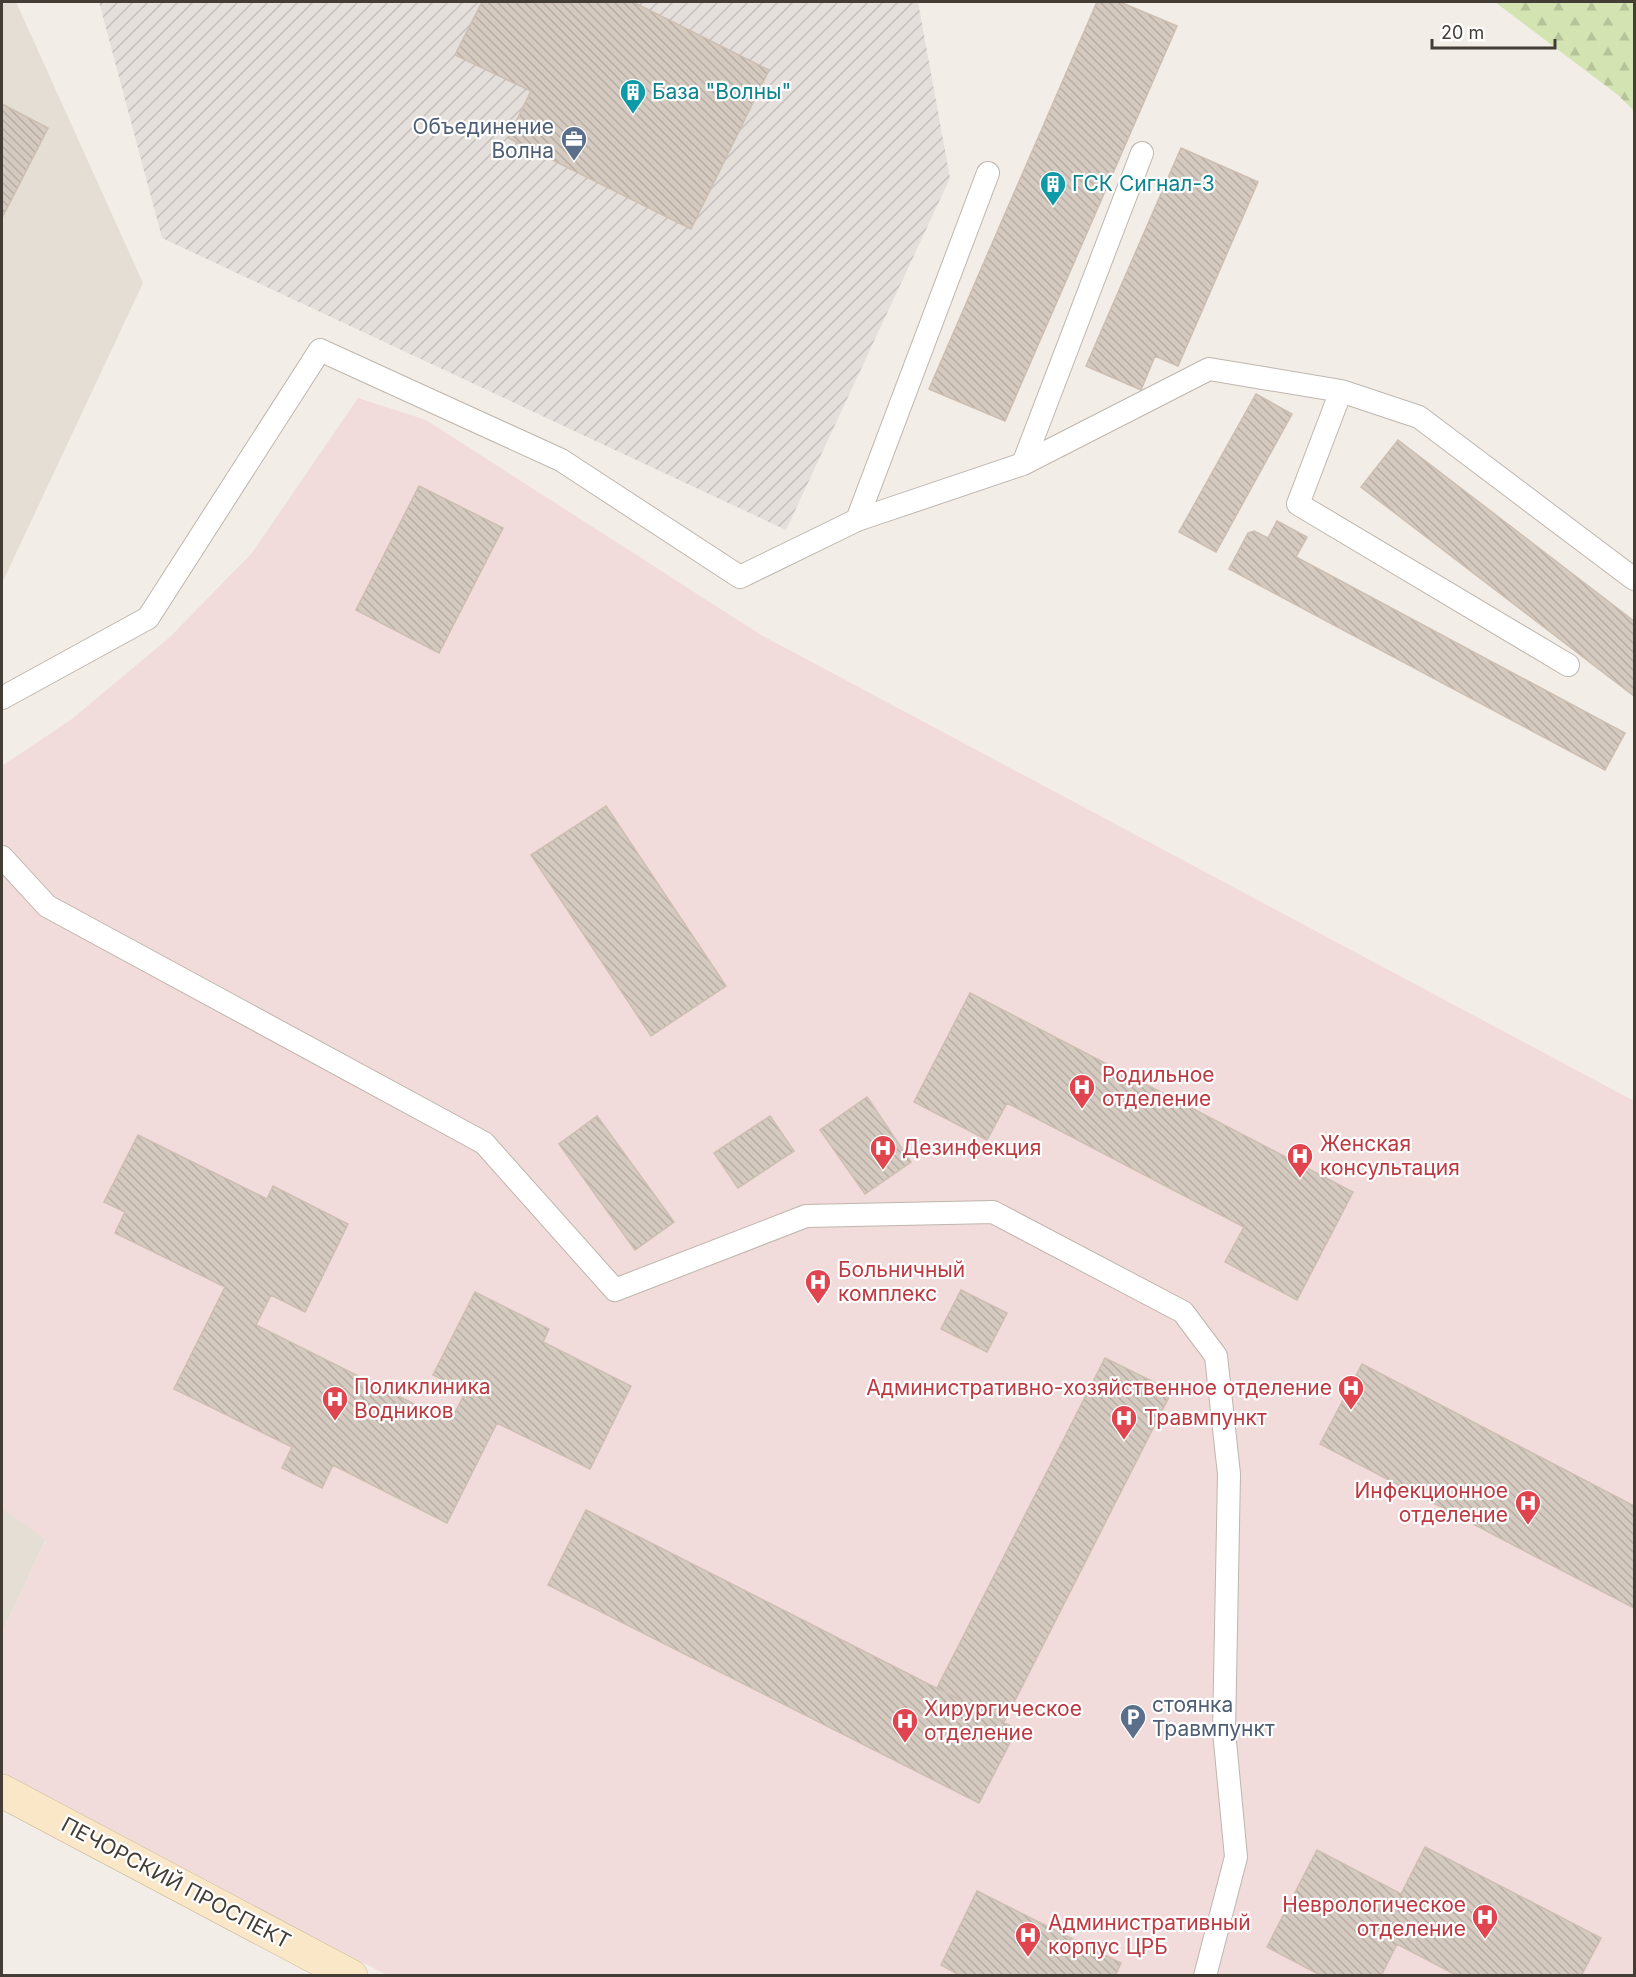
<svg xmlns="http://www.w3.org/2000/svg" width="1636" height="1977" viewBox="0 0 1636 1977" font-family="Inter,sans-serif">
  <defs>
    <pattern id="industrial-furrows" width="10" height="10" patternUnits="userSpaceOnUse" patternTransform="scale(1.5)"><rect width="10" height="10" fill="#e4dfdb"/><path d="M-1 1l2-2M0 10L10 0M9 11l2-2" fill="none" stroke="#c5c0bd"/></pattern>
    <pattern id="forest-firs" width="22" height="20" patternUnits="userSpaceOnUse" patternTransform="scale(1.5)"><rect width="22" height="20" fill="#d4e3b2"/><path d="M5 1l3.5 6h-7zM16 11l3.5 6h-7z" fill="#b7c49a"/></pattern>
    <pattern id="building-back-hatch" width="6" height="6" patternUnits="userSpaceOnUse" patternTransform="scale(1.5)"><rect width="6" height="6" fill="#d5cac0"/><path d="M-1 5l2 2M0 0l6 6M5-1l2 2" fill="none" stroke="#b8aea6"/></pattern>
  </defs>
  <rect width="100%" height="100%" fill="#f2ede6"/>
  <!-- residential -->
  <path fill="#e5ded5" d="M 2,2 L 16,2 L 143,283 L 2,583 Z
    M 2,1508 L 46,1539 L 2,1633 Z"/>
  <!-- industrial -->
  <path fill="url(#industrial-furrows)" d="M 99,2 L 918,2 L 950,178 L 786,530 L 162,238 Z"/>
  <!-- medical -->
  <path fill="#f1dbdb" d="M 358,398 L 426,420 L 761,635 L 1634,1101 L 1634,1975 L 387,1975 L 2,1775 L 2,1633 L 46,1540 L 2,1508 L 2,766 L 72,719 L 170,637 L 252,553 Z"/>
  <!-- forest -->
  <path fill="url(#forest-firs)" d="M 1495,2 L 1634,2 L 1634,111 L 1618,95 Z"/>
  <!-- building -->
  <path fill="url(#building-back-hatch)" stroke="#cdbeb1" stroke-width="1.5" d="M 482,2 L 568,3 L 569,2 L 633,2 L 769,70 L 691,229 L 508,138 L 531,91 L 455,55 Z
    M 1097,2 L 1120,2 L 1177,26 L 1005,421 L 929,389 Z
    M 2,104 L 48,128 L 2,218 Z
    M 1181,148 L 1258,182 L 1178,366 L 1155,356 L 1141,390 L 1086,366 Z
    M 1256,394 L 1292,414 L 1216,552 L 1179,532 Z
    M 1398,440 L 1634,621 L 1634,696 L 1361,487 Z
    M 419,486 L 503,528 L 439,653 L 356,610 Z
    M 1277,521 L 1307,537 L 1296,557 L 1625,733 L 1605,770 L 1229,569 L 1248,533 L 1254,531 L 1268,538 Z
    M 606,806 L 726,986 L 651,1036 L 531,855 Z
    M 970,993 L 1353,1192 L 1297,1300 L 1225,1262 L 1244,1227 L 1007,1103 L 987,1140 L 914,1102 Z
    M 867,1097 L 911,1162 L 865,1194 L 820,1130 Z
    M 597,1116 L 674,1222 L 635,1250 L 559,1144 Z
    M 770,1116 L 794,1151 L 738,1188 L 714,1153 Z
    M 138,1135 L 267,1199 L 273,1186 L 348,1224 L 305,1312 L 271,1295 L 256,1325 L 450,1422 L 466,1391 L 433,1375 L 475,1292 L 549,1329 L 543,1342 L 631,1386 L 590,1469 L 497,1423 L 447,1523 L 333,1465 L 322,1488 L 282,1468 L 292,1447 L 174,1389 L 225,1287 L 115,1233 L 125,1212 L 104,1202 Z
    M 961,1290 L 1007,1313 L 987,1352 L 941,1329 Z
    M 1105,1358 L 1172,1391 L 1004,1722 L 937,1688 Z
    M 1362,1364 L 1634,1506 L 1634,1608 L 1320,1444 Z
    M 586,1510 L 1017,1729 L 979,1803 L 548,1585 Z
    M 1425,1847 L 1601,1938 L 1581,1976 L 1458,1976 L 1397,1944 L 1381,1976 L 1322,1976 L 1267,1947 L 1317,1850 L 1401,1894 Z
    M 977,1891 L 1121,1963 L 1115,1976 L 961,1976 L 941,1965 Z"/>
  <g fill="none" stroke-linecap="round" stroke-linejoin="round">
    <!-- lane casing -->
    <g stroke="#bfb6ad" stroke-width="24">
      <path id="lane" d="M 1341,391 L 1298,504 L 1568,665
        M 1023,464 L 1142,153
        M 857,520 L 988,173
        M 2,698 L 148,618 L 320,350 L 561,460 L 740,577 L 857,520 L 1023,464 L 1209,369 L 1341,391 L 1419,417 L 1634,579
        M 2,857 L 47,906 L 484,1143 L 615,1290 L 806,1216 L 993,1212 L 1183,1312 L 1216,1356 L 1229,1474 L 1224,1731 L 1236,1857 L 1205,1976"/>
    </g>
    <!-- secondary casing -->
    <g stroke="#ceb999" stroke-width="34">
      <path id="secondary" d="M 2,1791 L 351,1976"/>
    </g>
    <!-- lane -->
    <use href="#lane" stroke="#fff" stroke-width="22"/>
    <!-- secondary -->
    <use href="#secondary" stroke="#fae7c8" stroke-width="33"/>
  </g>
  <!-- icons -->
  <defs>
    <g id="building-pin" transform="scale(1.35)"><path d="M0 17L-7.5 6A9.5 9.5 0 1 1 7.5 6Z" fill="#0f9aa8" stroke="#fff"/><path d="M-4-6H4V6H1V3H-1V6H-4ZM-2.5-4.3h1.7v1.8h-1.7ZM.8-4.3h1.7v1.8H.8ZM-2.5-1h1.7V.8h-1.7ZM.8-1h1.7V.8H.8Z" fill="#fff"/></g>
    <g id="office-pin" transform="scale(1.35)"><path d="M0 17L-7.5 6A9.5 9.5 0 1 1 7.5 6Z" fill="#5c6f8a" stroke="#fff"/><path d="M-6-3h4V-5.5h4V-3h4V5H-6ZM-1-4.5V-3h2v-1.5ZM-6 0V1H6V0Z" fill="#fff"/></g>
    <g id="hospital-pin" transform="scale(1.35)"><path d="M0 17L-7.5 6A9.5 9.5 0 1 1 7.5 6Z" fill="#e0444e" stroke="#fff"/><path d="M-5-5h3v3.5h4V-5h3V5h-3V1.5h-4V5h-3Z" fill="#fff"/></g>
    <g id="parking-pin" transform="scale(1.35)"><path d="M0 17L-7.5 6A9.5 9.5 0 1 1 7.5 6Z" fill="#5c6f8a" stroke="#fff"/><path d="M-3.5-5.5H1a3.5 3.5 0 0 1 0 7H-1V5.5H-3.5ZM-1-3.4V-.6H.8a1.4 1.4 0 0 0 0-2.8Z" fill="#fff"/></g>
  </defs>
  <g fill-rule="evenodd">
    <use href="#building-pin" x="633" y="92"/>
    <use href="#office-pin" x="574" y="139"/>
    <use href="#building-pin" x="1053" y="184"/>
    <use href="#hospital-pin" x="1082" y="1087"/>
    <use href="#hospital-pin" x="883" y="1148"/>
    <use href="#hospital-pin" x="1300" y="1156"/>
    <use href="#hospital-pin" x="818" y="1282"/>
    <use href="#hospital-pin" x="1351" y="1388"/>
    <use href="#hospital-pin" x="335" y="1399"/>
    <use href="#hospital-pin" x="1124" y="1418"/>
    <use href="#hospital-pin" x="1528" y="1503"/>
    <use href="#parking-pin" x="1133" y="1717"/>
    <use href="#hospital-pin" x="905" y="1721"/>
    <use href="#hospital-pin" x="1485" y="1917"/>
    <use href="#hospital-pin" x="1028" y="1935"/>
  </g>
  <g text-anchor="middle" stroke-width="4.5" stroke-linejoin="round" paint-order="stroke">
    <!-- culture labels -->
    <g font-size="21" fill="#0d838f" stroke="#fff" text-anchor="start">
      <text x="652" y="99">База "Волны"</text>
      <text x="1072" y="191">ГСК Сигнал-3</text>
    </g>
    <!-- service labels -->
    <g font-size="21" fill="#4e5e75" stroke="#fff" text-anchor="end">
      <text x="554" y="134">Объединение<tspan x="554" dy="24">Волна</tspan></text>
      <text x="1152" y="1712" text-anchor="start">стоянка<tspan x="1152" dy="24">Травмпункт</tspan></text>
    </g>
    <!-- health labels -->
    <g font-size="21" fill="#be3a42" stroke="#fff" text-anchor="start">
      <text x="1102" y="1082">Родильное<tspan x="1102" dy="24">отделение</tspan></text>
      <text x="1320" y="1151">Женская<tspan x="1320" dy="24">консультация</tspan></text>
      <text x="902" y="1155">Дезинфекция</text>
      <text x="838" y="1277">Больничный<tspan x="838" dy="24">комплекс</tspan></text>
      <text x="354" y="1394">Поликлиника<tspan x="354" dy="24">Водников</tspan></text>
      <text x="1332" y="1395" text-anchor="end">Административно-хозяйственное отделение</text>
      <text x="1144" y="1425">Травмпункт</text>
      <text x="1508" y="1498" text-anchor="end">Инфекционное<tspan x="1508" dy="24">отделение</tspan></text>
      <text x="924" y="1716">Хирургическое<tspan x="924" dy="24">отделение</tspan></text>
      <text x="1466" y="1912" text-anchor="end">Неврологическое<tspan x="1466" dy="24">отделение</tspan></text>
      <text x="1048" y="1930">Административный<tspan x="1048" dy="24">корпус ЦРБ</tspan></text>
    </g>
    <!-- street labels -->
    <g font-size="21" fill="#443d36" stroke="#fff">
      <text transform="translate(176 1883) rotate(28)" y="7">ПЕЧОРСКИЙ ПРОСПЕКТ</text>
    </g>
  </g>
  <!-- border -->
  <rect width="1636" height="1977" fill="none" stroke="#443d36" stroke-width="6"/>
  <!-- scale -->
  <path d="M1432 39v9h123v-9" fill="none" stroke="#443d36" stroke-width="3"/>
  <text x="1441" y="39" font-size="18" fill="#443d36" stroke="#ffffff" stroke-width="4.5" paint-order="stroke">20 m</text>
</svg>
